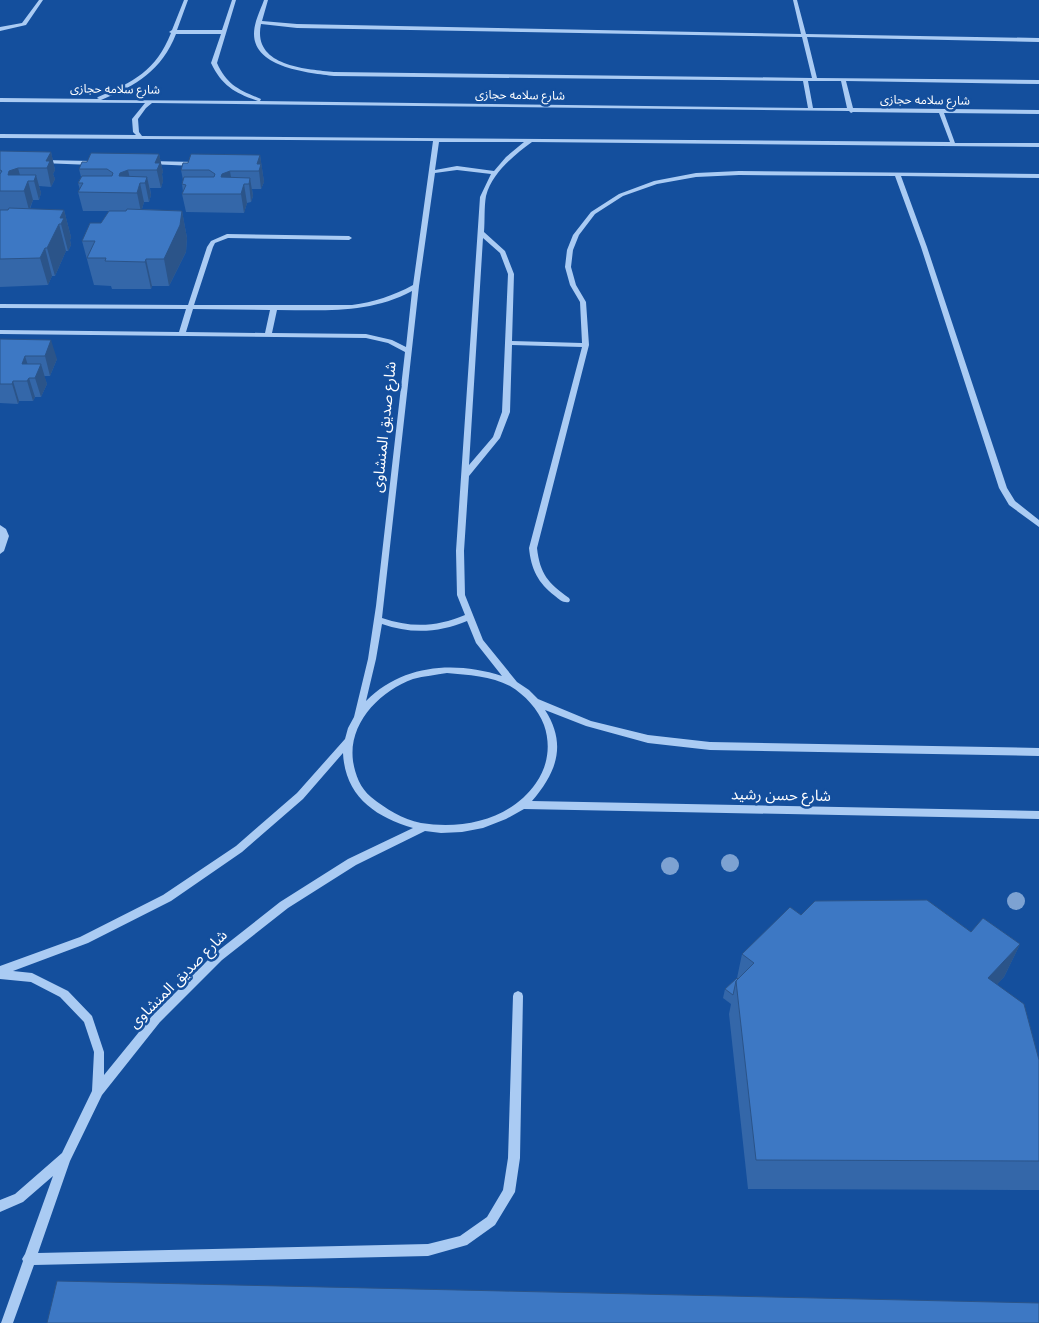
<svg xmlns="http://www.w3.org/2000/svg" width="1039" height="1323" viewBox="0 0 1039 1323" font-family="Lato,'Noto Sans Arabic',sans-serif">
  <rect width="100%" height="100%" fill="#144f9d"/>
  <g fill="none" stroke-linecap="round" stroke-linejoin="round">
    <!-- minor -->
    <path fill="#aacbf3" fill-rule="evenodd" d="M 39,0 L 43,0 L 26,25 L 0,31 L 0,27 L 22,23 Z
      M 184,0 L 188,0 L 177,30 L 222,30 L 232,0 L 236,0 L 217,63 C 227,85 239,90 261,99 L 260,101 L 808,108 L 803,81 L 334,76 C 310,73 254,68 254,34 C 254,22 260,11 264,0 L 268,0 L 262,21 L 297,24 L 801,34 L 793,0 L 797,0 L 806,34 L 1039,38 L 1039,42 L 807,37 L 817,78 L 1039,80 L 1039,84 L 846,81 L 853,108 L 1039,110 L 1039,114 L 944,113 L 955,143 L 1039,143 L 1039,147 L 532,142 C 513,156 492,173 486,196 C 484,207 485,221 484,232 L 505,251 L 514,274 L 512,341 L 582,343 L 580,302 L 570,285 L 565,267 L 567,250 L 573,235 L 591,212 L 619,194 L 654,181 L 696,173 L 739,171 L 1039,174 L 1039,178 L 901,176 L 927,247 L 1007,488 L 1015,501 L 1039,520 L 1039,527 L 1009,505 L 999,488 L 921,247 L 895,176 L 739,175 L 696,177 L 657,184 L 623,196 L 595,214 L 579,235 L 573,250 L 571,267 L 576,285 L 586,302 L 589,345 L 537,548 C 540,574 548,583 569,598 L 570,600 L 569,602 C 563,603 560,600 555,596 C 538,583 531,569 529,548 L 582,347 L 512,345 L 510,412 L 500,438 L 469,476 L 464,551 L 465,595 L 483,640 L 517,682 L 529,690 L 538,699 L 591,721 L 648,735 L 710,742 L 1039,748 L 1039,756 L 710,750 L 648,743 L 586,726 L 545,710 C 567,744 557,772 532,801 L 1039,811 L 1039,819 L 524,809 L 506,819 L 483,828 L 462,832 L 441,833 L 425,831 L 356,865 L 288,908 L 222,960 L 160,1022 L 102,1095 L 70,1161 L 38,1253 L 428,1244 L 460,1236 L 487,1217 L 503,1190 L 508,1158 L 513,996 L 514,993 L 518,991 L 522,993 L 523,996 L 520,1158 L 515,1192 L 495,1225 L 467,1245 L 428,1256 L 34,1265 L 13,1323 L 1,1323 L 23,1261 L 22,1259 L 25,1254 L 53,1176 L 23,1202 L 0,1212 L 0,1200 L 15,1194 L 62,1153 L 92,1091 L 94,1052 L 84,1022 L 60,997 L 31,982 L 0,979 L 0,966 L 80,937 L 163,895 L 236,846 L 297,793 L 345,739 L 348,728 L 354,717 L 368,659 L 376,606 L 405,352 L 388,343 L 366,338 L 0,334 L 0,330 L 179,332 L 186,309 L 0,308 L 0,304 L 188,305 L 207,247 L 211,241 L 227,234 L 349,236 L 352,238 L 349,240 L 228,238 L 215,243 L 213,247 L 194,305 L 352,305 C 374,302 393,296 413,285 L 433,141 L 0,138 L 0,134 L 136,135 L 133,132 L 132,119 L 145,103 L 0,102 L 0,98 L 99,99 L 97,98 L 98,97 C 133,82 156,71 171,33 L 169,32 L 172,30 ZM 261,24 L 297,28 L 802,37 L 812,78 L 334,72 C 305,69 252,66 261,24 ZM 176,34 L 221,34 L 211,63 C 222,86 235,93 258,101 L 101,100 C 136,86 162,70 176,34 ZM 808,81 L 841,81 L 847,108 L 813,108 ZM 152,103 L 849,111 L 851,113 L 853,112 L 939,113 L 950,142 L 142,136 L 139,132 L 138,119 L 146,108 ZM 439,142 L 524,142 L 506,157 L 494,171 L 457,166 L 435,170 ZM 457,170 L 491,174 L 480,197 L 456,551 L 457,595 L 465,615 C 437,627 411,628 382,618 L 419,286 L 435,173 ZM 483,238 L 500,253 L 508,274 L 502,412 L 493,437 L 469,465 ZM 412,291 L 406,347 L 392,340 L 366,334 L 272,333 L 277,310 C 323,310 370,314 412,291 ZM 193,309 L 270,310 L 265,333 L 186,332 ZM 467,621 L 476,643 L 502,676 C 455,661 403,664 366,701 L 376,659 L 382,624 C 410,634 439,633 467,621 ZM 447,673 C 468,675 491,676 510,686 C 525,695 538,709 544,725 C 551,745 548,766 536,783 C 511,819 464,830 421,823 C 402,819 386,809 371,797 C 360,788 355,774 353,761 C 348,723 380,691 413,679 C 424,676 436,675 447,673 ZM 343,753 C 345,796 375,817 413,828 L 348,859 L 280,902 L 214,954 L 152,1016 L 104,1075 L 104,1052 L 92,1016 L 68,991 L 32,973 L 13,971 L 88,943 L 171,901 L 242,852 L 303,799 Z
      M 43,160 L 92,161 L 95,163 L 92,165 L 41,163 L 41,161 Z
      M 150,161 L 195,162 L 198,164 L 195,166 L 148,164 L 147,163 Z
      M 0,525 L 6,529 L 9,536 L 4,551 L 0,554 Z"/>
  </g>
  <!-- trees -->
  <g fill="#7da2d2">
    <circle cx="730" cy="863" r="9"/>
    <circle cx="670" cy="866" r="9"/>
    <circle cx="1016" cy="901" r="9"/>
  </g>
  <!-- wall -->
  <path fill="#3467a9" d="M 0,151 L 51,152 L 55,170 L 53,174 L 55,179 L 51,187 L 39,186 L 41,193 L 39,200 L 33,200 L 30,209 L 64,210 L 71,237 L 70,240 L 71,245 L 68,251 L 66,251 L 55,276 L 52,276 L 48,285 L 0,287 Z
    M 159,154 L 163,172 L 162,174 L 163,181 L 161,188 L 150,188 L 151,195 L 149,202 L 144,202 L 142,209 L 182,211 L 187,238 L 186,252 L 169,286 L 152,286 L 151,289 L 112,289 L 111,286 L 94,285 L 82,241 L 101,223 L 109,211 L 83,211 L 78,192 L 80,190 L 78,183 L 81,177 L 79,169 L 87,162 Z
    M 260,155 L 264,182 L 261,189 L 252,189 L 253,196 L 251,202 L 247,203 L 244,213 L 186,212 L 182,194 L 183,192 L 182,184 L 183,180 L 181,170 L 188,163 Z
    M 0,339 L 57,359 L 50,376 L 44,376 L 47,384 L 41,397 L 35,397 L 33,401 L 19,401 L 18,404 L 0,403 Z
    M 801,915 L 971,932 L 1020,944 L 1004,977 L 997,984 L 1039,1060 L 1039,1190 L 748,1189 L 729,1014 L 731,1004 L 723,998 L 725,989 L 737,978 L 742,954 Z"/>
  <!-- shaded-wall -->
  <path fill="#2b5489" d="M 51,152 L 55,170 L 53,174 L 55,179 L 51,187 L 47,168 L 46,161 Z
    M 159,154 L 163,172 L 162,174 L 163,181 L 161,188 L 155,163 Z
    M 260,155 L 264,182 L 261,189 L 259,171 L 257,164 Z
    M 18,168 L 23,186 L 8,175 L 9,171 Z
    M 128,170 L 132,188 L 119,176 L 120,173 Z
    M 230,171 L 233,189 L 221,177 L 222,174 Z
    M 36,175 L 41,193 L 39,200 L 34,181 Z
    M 147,177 L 151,195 L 149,202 L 145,183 Z
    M 250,178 L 253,196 L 251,202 L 249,184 Z
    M 28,181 L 33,200 L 29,210 L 24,191 Z
    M 140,183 L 144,202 L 141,212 L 137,193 Z
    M 244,184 L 247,203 L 244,213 L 241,194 Z
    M 64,210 L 71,237 L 70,240 L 71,245 L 68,251 L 61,224 L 60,218 Z
    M 182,211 L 187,238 L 186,252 L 169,286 L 164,259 Z
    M 59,224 L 66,251 L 55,276 L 47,248 Z
    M 45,248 L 52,276 L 48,285 L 40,258 Z
    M 146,259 L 152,286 L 151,289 L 145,262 Z
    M 51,340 L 57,359 L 50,376 L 45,356 Z
    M 25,356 L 31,375 L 29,378 L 35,397 L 33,401 L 22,364 Z
    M 41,364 L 47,384 L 41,397 L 35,378 Z
    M 13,381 L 19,401 L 18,404 L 12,384 Z
    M 1020,944 L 1004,977 L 973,1011 L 988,978 Z"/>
  <!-- building -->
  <path fill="#3d78c4" stroke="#2b5489" d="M 0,151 L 51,152 L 46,161 L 50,161 L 47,168 L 18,168 L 9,171 L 8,175 L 36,175 L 34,181 L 28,181 L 24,191 L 0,191 L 0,174 L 2,171 L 0,170 Z
    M 91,153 L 159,154 L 155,163 L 160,163 L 157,170 L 128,170 L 120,173 L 119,176 L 147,177 L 145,183 L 140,183 L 137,193 L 78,192 L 83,183 L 78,183 L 82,176 L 112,176 L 113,173 L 107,169 L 79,169 L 82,162 L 87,162 Z
    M 191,154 L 260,155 L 257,164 L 261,164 L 259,171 L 230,171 L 222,174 L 221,177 L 250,178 L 249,184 L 244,184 L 241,194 L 182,194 L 186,185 L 182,184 L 184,177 L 214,177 L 215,174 L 209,170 L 181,170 L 183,163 L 188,163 Z
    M 9,208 L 64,210 L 60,218 L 64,218 L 61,224 L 59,224 L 47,248 L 45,248 L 40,258 L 0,259 L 0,210 L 8,210 Z
    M 127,209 L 182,211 L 180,225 L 164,259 L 146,259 L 145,262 L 105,261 L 106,258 L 87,258 L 95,241 L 82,241 L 90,223 L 101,223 L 109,211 L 126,211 Z
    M 0,339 L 51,340 L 45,356 L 25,356 L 22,364 L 41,364 L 35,378 L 29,378 L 27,381 L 13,381 L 12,384 L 0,384 Z
    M 927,900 L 971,932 L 983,918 L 1020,944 L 988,978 L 1024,1004 L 1039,1060 L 1039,1161 L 756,1160 L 736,981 L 754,963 L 742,954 L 790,907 L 801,915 L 815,901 Z
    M 737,978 L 738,979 L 736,981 L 733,995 L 725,989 Z
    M 57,1281 L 1039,1303 L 1039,1323 L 47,1323 Z"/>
  <g text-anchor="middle" stroke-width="5" stroke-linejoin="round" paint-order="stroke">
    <!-- far-street labels -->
    <g font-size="12" fill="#fff" stroke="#144f9d">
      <text transform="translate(115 89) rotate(1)" y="4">شارع سلامه حجازى</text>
      <text transform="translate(520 95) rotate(1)" y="4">شارع سلامه حجازى</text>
      <text transform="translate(925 100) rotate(1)" y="4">شارع سلامه حجازى</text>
    </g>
    <!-- street labels -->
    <g font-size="15" fill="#fff" stroke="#144f9d">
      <text transform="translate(384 427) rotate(-84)" y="5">شارع صديق المنشاوى</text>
      <text transform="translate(781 795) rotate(1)" y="5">شارع حسن رشيد</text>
      <text transform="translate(178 979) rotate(-45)" y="5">شارع صديق المنشاوى</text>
    </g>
  </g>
</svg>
